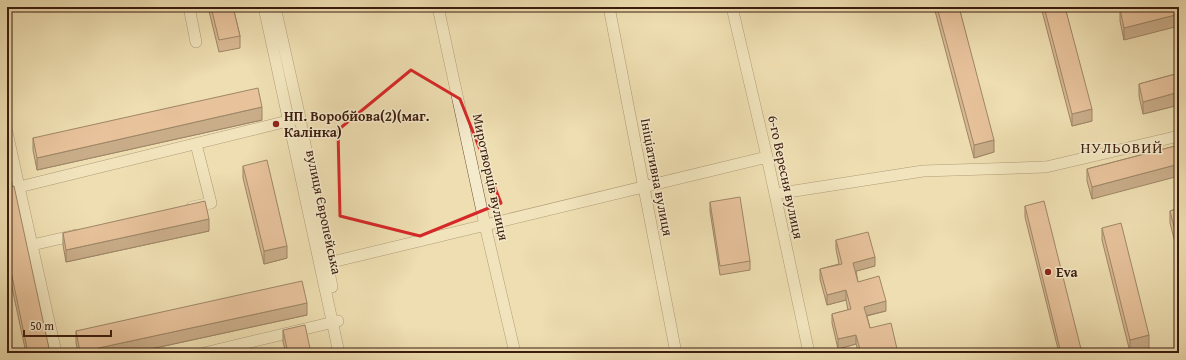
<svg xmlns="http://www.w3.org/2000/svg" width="1186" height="360" viewBox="0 0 1186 360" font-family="'Gentium Book Plus',serif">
  <rect width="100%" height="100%" fill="#eedeb1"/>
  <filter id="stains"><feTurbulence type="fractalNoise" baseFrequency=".005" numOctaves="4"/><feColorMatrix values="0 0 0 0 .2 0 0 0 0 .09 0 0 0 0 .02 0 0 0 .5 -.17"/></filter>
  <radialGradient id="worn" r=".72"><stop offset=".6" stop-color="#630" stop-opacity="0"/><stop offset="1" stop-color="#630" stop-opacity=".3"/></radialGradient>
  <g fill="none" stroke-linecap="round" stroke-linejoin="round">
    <!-- minor casing -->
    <g stroke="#684c36" stroke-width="12">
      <path id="minor" d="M 189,7 L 196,42
        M 264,7 L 339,353
        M 275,7 L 300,118 L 332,287
        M 438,7 L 485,225 L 515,353
        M 609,7 L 676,353
        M 732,7 L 767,157 L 809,353
        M 7,132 L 19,187 L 296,119
        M 19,187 L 56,353
        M 775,194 L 923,171 L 1046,167 L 1179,136
        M 192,207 L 211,203 L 196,144
        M 32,245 L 76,235
        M 328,263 L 767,157
        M 204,353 L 338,321"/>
    </g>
    <!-- minor -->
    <use href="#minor" stroke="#f4eacc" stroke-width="11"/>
  </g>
  <!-- wall -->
  <path fill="#bf8a6f" stroke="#3c1c0d" d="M 208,7 L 233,7 L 240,36 L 240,48 L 219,52 Z
    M 934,7 L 959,7 L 994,152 L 974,158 Z
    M 1041,7 L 1065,7 L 1092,121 L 1072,126 Z
    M 1126,7 L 1124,40 L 1120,21 L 1120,9 Z
    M 1179,73 L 1179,105 L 1143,114 L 1139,96 L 1139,84 Z
    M 262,120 L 37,170 L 33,150 L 33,138 Z
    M 1179,145 L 1092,199 L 1087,181 L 1087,169 Z
    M 243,166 L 287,258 L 264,264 L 243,178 Z
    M 7,188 L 50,353 L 26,353 L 7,264 Z
    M 710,202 L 750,261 L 750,270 L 720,275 L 710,211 Z
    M 1025,206 L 1082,353 L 1059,353 L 1025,217 Z
    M 1179,208 L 1179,258 L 1170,223 L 1170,211 Z
    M 1102,228 L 1149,348 L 1130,352 L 1102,240 Z
    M 209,231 L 66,262 L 63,245 L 63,233 Z
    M 836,240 L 875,266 L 856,271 L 858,282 L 886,311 L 867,316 L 870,328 L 897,353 L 859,353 L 856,344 L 838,349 L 832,323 L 832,314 L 848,310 L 846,300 L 827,305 L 820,279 L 820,269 L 839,264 L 836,249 Z
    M 307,315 L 132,353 L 78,353 L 76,343 L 76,331 Z
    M 283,330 L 311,353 L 286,353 L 283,342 Z"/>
  <!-- shaded-wall -->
  <path fill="#9b715a" stroke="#3c1c0d" d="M 1179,14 L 1179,26 L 1124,40 L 1124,28 Z
    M 1179,92 L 1179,105 L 1143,114 L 1143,102 Z
    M 262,107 L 262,120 L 37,170 L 37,158 Z
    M 1092,109 L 1092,121 L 1072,126 L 1072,114 Z
    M 994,140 L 994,152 L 974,158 L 974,145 Z
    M 8,159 L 8,172 L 7,172 L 7,160 Z
    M 1179,164 L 1179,176 L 1092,199 L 1092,187 Z
    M 209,219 L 209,231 L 66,262 L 66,250 Z
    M 287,246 L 287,258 L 264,264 L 264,251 Z
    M 875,257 L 875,266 L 853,272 L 853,263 Z
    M 846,290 L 846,300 L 827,305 L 827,295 Z
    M 886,301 L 886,311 L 864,316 L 864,307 Z
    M 307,303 L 307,315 L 132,353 L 80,353 L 80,352 Z
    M 856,335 L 856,344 L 838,349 L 838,339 Z
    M 1149,335 L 1149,348 L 1130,352 L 1130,340 Z
    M 897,349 L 897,353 L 880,353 Z"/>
  <!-- building -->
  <path fill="#dea181" stroke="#3c1c0d" d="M 211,7 L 233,7 L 240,36 L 219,40 Z
    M 937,7 L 959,7 L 994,140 L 974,145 Z
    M 1044,7 L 1065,7 L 1092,109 L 1072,114 Z
    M 1126,7 L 1179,7 L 1179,14 L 1124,28 L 1120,9 Z
    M 1179,73 L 1179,92 L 1143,102 L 1139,84 Z
    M 258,88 L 262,107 L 37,158 L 33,138 Z
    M 1179,145 L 1179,164 L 1092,187 L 1087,169 Z
    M 267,160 L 287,246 L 264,251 L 243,166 Z
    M 14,186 L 50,353 L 28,353 L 7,252 L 7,188 Z
    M 740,197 L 750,261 L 720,266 L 710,202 Z
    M 205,201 L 209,219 L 66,250 L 63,233 Z
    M 1044,201 L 1082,353 L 1061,353 L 1025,206 Z
    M 1179,208 L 1179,246 L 1170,211 Z
    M 1121,223 L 1149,335 L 1130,340 L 1102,228 Z
    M 868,232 L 875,257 L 853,263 L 858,282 L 879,276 L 886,301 L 864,307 L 870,328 L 891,323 L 897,349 L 880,353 L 861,353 L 856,335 L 838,339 L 832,314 L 851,309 L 846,290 L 827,295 L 820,269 L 842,264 L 836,240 Z
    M 302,281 L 307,303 L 80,352 L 76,331 Z
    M 305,325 L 311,353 L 288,353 L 283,330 Z"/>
  <!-- marked area -->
  <path d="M0 0H1186V360H0ZM 411,70 L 460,99 L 501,203 L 420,236 L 340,216 L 338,130 Z" fill="#eedeb1" fill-opacity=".55" fill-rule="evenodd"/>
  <path fill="none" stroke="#d62828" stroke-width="3" stroke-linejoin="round" d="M 411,70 L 460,99 L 501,203 L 420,236 L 340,216 L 338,130 Z"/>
  <!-- markers -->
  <g fill="#8f2418" stroke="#f4eacc" stroke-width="1.5">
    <circle cx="276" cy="124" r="4"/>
    <circle cx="1048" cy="272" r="4"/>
  </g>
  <g text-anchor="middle" stroke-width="3" stroke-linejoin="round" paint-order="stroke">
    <!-- poi labels -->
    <g font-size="14" font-weight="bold" fill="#3c1c0d" stroke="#f4eacc" text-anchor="start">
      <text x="284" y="121">НП. Воробйова(2)(маг.<tspan x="284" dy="16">Калінка)</tspan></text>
      <text x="1056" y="277">Eva</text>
    </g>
    <!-- street labels -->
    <g font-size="14" fill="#3c1c0d" stroke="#f4eacc">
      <text transform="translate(491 177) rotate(78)" y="5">Миротворців вулиця</text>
      <text transform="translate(657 177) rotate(79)" y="5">Ініціативна вулиця</text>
      <text transform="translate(786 177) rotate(78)" y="5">6-го Вересня вулиця</text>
      <text transform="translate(324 212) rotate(78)" y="5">вулиця Європейська</text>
    </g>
    <!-- neighbourhood labels -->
    <g font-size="15" letter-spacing="1" fill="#3c1c0d" stroke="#f4eacc">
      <text x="1122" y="153">НУЛЬОВИЙ</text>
    </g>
  </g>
  <!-- margin -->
  <rect width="1186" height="360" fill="none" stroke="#eedeb1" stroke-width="24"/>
  <rect x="8" y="8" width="1170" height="344" fill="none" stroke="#3c1c0d" stroke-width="2"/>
  <rect x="12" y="12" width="1162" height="336" fill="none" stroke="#3c1c0d"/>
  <!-- scale -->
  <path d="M24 330v6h87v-6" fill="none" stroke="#3c1c0d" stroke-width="2"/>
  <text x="30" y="330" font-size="12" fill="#3c1c0d" stroke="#f4eacc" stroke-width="3" paint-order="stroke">50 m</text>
  <rect width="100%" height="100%" filter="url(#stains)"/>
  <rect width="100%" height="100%" fill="url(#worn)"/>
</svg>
